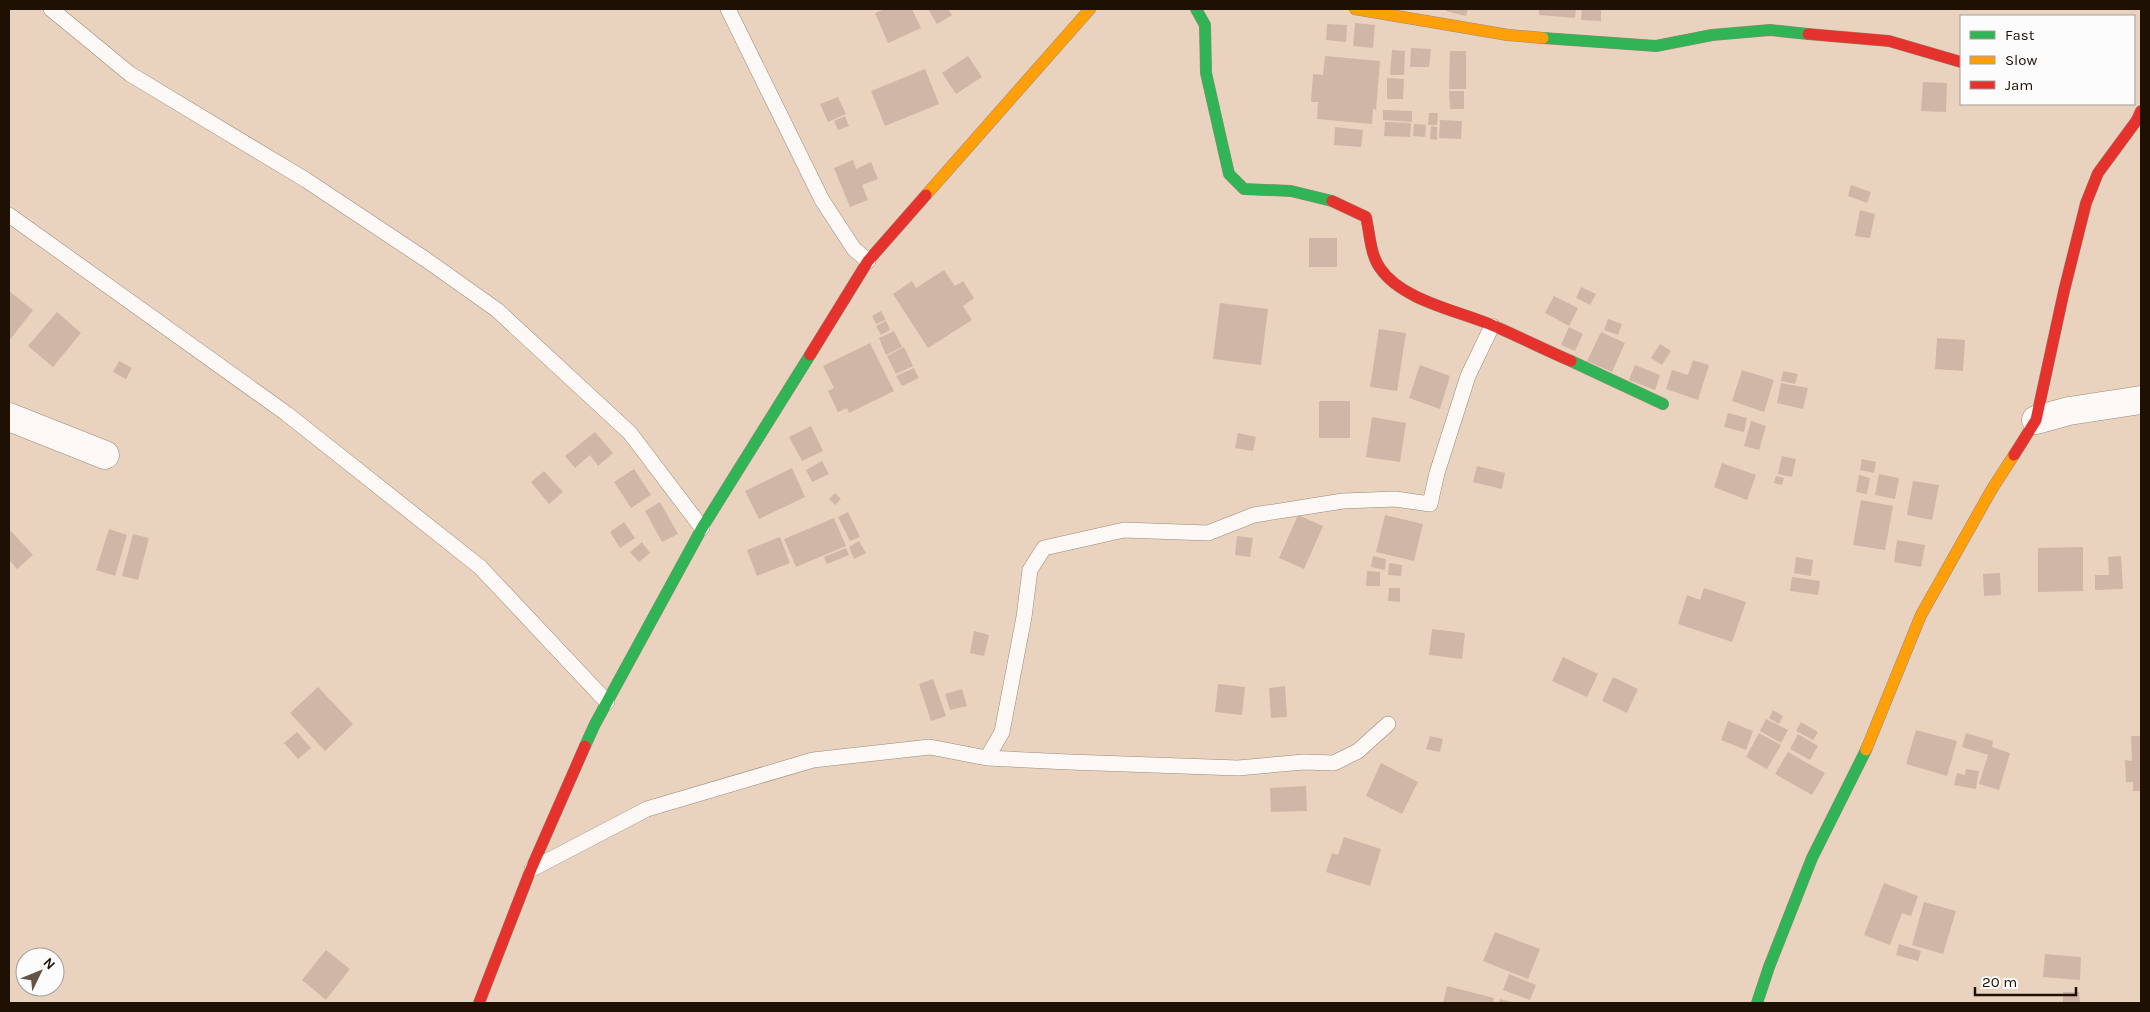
<svg xmlns="http://www.w3.org/2000/svg" width="2150" height="1012" viewBox="0 0 2150 1012" font-family="Karla,sans-serif">
  <rect width="100%" height="100%" fill="#ead3be"/>
  <!-- building -->
  <path fill="#d0b6a6" d="M 885,9 L 912,9 L 921,28 L 888,43 L 875,13 Z
    M 928,9 L 948,9 L 952,15 L 937,24 Z
    M 1446,9 L 1468,9 L 1466,16 L 1446,11 Z
    M 1539,9 L 1576,9 L 1575,18 L 1539,15 Z
    M 1582,9 L 1601,9 L 1601,21 L 1581,20 Z
    M 1355,23 L 1375,25 L 1373,48 L 1353,46 Z
    M 1327,24 L 1347,25 L 1346,42 L 1326,40 Z
    M 1411,48 L 1431,49 L 1429,67 L 1410,67 Z
    M 1392,50 L 1405,51 L 1404,75 L 1390,75 Z
    M 1450,51 L 1466,51 L 1466,89 L 1449,89 Z
    M 968,56 L 982,77 L 956,94 L 942,73 Z
    M 1325,56 L 1380,61 L 1376,110 L 1373,109 L 1372,124 L 1317,119 L 1318,102 L 1311,102 L 1313,74 L 1323,75 Z
    M 925,69 L 939,104 L 885,126 L 871,91 Z
    M 1387,78 L 1404,79 L 1403,99 L 1387,99 Z
    M 1923,82 L 1947,83 L 1946,112 L 1921,111 Z
    M 1449,91 L 1464,91 L 1464,109 L 1450,109 Z
    M 838,97 L 846,114 L 828,122 L 820,104 Z
    M 1383,110 L 1412,111 L 1412,122 L 1383,120 Z
    M 1429,113 L 1438,113 L 1437,125 L 1428,125 Z
    M 845,116 L 849,126 L 838,130 L 834,121 Z
    M 1440,120 L 1462,121 L 1461,139 L 1439,138 Z
    M 1385,122 L 1411,123 L 1410,137 L 1384,136 Z
    M 1414,124 L 1426,125 L 1425,137 L 1413,136 Z
    M 1431,126 L 1437,127 L 1437,140 L 1430,139 Z
    M 1335,127 L 1363,130 L 1361,147 L 1334,145 Z
    M 853,160 L 856,169 L 871,162 L 878,179 L 862,185 L 868,200 L 850,207 L 834,168 Z
    M 1851,185 L 1871,192 L 1867,203 L 1848,196 Z
    M 1860,210 L 1875,214 L 1870,238 L 1855,236 Z
    M 1309,238 L 1337,238 L 1337,267 L 1309,267 Z
    M 944,270 L 955,286 L 963,281 L 974,298 L 963,306 L 972,320 L 928,348 L 893,294 L 912,281 L 916,288 Z
    M 1581,287 L 1596,294 L 1590,305 L 1576,298 Z
    M 9,291 L 33,310 L 9,341 Z
    M 1554,296 L 1578,308 L 1569,326 L 1545,313 Z
    M 1220,303 L 1268,309 L 1261,365 L 1213,359 Z
    M 881,311 L 886,320 L 876,324 L 872,316 Z
    M 57,312 L 81,333 L 53,367 L 28,346 Z
    M 1608,319 L 1622,324 L 1618,335 L 1604,330 Z
    M 886,321 L 890,330 L 881,335 L 876,326 Z
    M 1569,327 L 1583,334 L 1575,351 L 1561,345 Z
    M 1379,329 L 1406,333 L 1397,391 L 1370,387 Z
    M 894,331 L 902,347 L 886,355 L 879,338 Z
    M 1601,332 L 1625,343 L 1612,372 L 1587,361 Z
    M 1937,338 L 1965,340 L 1963,371 L 1935,369 Z
    M 870,343 L 894,391 L 849,413 L 847,408 L 838,412 L 828,391 L 834,388 L 823,366 Z
    M 1660,344 L 1671,351 L 1662,365 L 1651,358 Z
    M 904,347 L 913,366 L 896,374 L 887,356 Z
    M 1693,360 L 1709,365 L 1698,400 L 1666,389 L 1672,370 L 1688,375 Z
    M 119,361 L 132,368 L 126,379 L 113,372 Z
    M 1420,365 L 1450,376 L 1440,409 L 1409,398 Z
    M 1635,365 L 1660,375 L 1655,390 L 1629,380 Z
    M 914,368 L 919,378 L 902,386 L 896,376 Z
    M 1742,370 L 1774,380 L 1764,412 L 1732,401 Z
    M 1783,371 L 1798,374 L 1795,384 L 1781,381 Z
    M 1781,383 L 1808,388 L 1803,409 L 1777,403 Z
    M 1319,401 L 1350,401 L 1350,438 L 1319,438 Z
    M 1728,413 L 1747,418 L 1744,432 L 1724,427 Z
    M 1372,417 L 1406,423 L 1400,462 L 1366,457 Z
    M 1751,421 L 1766,426 L 1759,450 L 1744,446 Z
    M 811,426 L 823,451 L 802,461 L 789,437 Z
    M 595,432 L 613,453 L 598,466 L 590,455 L 575,468 L 565,456 Z
    M 1238,433 L 1256,437 L 1253,451 L 1235,448 Z
    M 1782,456 L 1796,459 L 1792,477 L 1778,474 Z
    M 1862,459 L 1876,462 L 1874,473 L 1860,470 Z
    M 822,461 L 829,474 L 812,482 L 806,470 Z
    M 1722,463 L 1756,475 L 1747,500 L 1714,487 Z
    M 1477,466 L 1505,473 L 1502,489 L 1473,482 Z
    M 792,468 L 805,497 L 759,519 L 745,491 Z
    M 634,469 L 651,495 L 631,508 L 614,482 Z
    M 544,471 L 563,492 L 549,504 L 531,482 Z
    M 1879,474 L 1899,478 L 1895,499 L 1875,495 Z
    M 1859,475 L 1870,478 L 1867,494 L 1856,492 Z
    M 1776,476 L 1784,478 L 1782,485 L 1774,483 Z
    M 1913,481 L 1939,485 L 1932,520 L 1907,515 Z
    M 835,493 L 841,499 L 835,505 L 829,499 Z
    M 1861,500 L 1893,506 L 1885,550 L 1853,545 Z
    M 660,502 L 678,534 L 662,542 L 645,511 Z
    M 848,512 L 860,537 L 850,541 L 838,517 Z
    M 1298,515 L 1323,526 L 1304,569 L 1279,558 Z
    M 1385,515 L 1423,524 L 1414,561 L 1376,552 Z
    M 834,518 L 846,546 L 796,567 L 784,539 Z
    M 624,522 L 635,538 L 620,548 L 610,532 Z
    M 9,529 L 33,555 L 17,569 L 9,560 Z
    M 109,529 L 127,535 L 115,576 L 96,570 Z
    M 133,534 L 149,538 L 138,580 L 122,576 Z
    M 1237,536 L 1253,538 L 1250,557 L 1235,555 Z
    M 780,537 L 790,563 L 757,576 L 747,550 Z
    M 1897,540 L 1925,545 L 1921,567 L 1894,562 Z
    M 859,541 L 866,553 L 854,559 L 849,547 Z
    M 642,542 L 650,553 L 639,562 L 630,552 Z
    M 2083,547 L 2083,591 L 2038,592 L 2038,548 Z
    M 846,548 L 849,555 L 827,564 L 824,557 Z
    M 1373,556 L 1386,559 L 1385,570 L 1371,567 Z
    M 2121,556 L 2123,589 L 2095,590 L 2095,575 L 2109,575 L 2108,557 Z
    M 1796,557 L 1813,560 L 1811,576 L 1794,573 Z
    M 1389,563 L 1402,565 L 1401,576 L 1388,575 Z
    M 1367,571 L 1380,572 L 1380,586 L 1366,586 Z
    M 2000,573 L 2001,595 L 1984,596 L 1983,574 Z
    M 1792,577 L 1820,581 L 1818,595 L 1790,591 Z
    M 1389,588 L 1400,588 L 1400,602 L 1388,601 Z
    M 1704,588 L 1746,602 L 1732,642 L 1678,624 L 1687,595 L 1700,600 Z
    M 1432,629 L 1465,633 L 1462,659 L 1429,655 Z
    M 974,631 L 989,635 L 984,656 L 970,653 Z
    M 1563,657 L 1598,674 L 1587,697 L 1552,681 Z
    M 1613,677 L 1638,689 L 1627,713 L 1602,701 Z
    M 933,679 L 946,716 L 931,721 L 919,684 Z
    M 1218,684 L 1245,687 L 1242,715 L 1215,712 Z
    M 1285,686 L 1287,717 L 1271,718 L 1269,688 Z
    M 318,687 L 353,724 L 325,751 L 290,713 Z
    M 962,689 L 967,706 L 950,710 L 945,694 Z
    M 1773,710 L 1783,716 L 1779,724 L 1769,718 Z
    M 1766,719 L 1788,730 L 1781,743 L 1760,731 Z
    M 1728,721 L 1753,731 L 1746,750 L 1721,740 Z
    M 1801,722 L 1818,732 L 1813,740 L 1796,731 Z
    M 1916,730 L 1957,741 L 1947,776 L 1906,764 Z
    M 297,732 L 311,748 L 298,759 L 284,743 Z
    M 1759,733 L 1781,745 L 1767,769 L 1746,757 Z
    M 1966,733 L 1993,741 L 1992,747 L 2010,753 L 1999,790 L 1979,784 L 1988,755 L 1962,747 Z
    M 1798,734 L 1818,746 L 1810,760 L 1790,749 Z
    M 1430,736 L 1443,739 L 1440,752 L 1426,749 Z
    M 2131,736 L 2141,736 L 2141,791 L 2133,791 L 2133,782 L 2126,782 L 2125,760 L 2132,761 Z
    M 1788,752 L 1825,773 L 1812,795 L 1775,774 Z
    M 1381,763 L 1418,782 L 1402,814 L 1366,796 Z
    M 1966,769 L 1979,771 L 1976,789 L 1954,785 L 1957,773 L 1965,775 Z
    M 1306,786 L 1307,811 L 1271,812 L 1270,788 Z
    M 1344,837 L 1381,849 L 1370,886 L 1326,872 L 1332,853 L 1338,855 Z
    M 1884,883 L 1918,896 L 1911,916 L 1902,913 L 1890,945 L 1864,935 Z
    M 1924,902 L 1956,911 L 1943,954 L 1912,945 Z
    M 1495,932 L 1540,949 L 1528,979 L 1483,961 Z
    M 1899,944 L 1921,951 L 1918,961 L 1896,955 Z
    M 326,950 L 350,969 L 326,1000 L 302,980 Z
    M 2045,954 L 2081,957 L 2080,980 L 2043,977 Z
    M 1509,974 L 1536,985 L 1530,1000 L 1503,990 Z
    M 1447,986 L 1494,998 L 1493,1003 L 1443,1003 Z
    M 2063,992 L 2079,992 L 2080,1003 L 2063,1003 Z
    M 1500,999 L 1515,1003 L 1499,1003 Z"/>
  <g fill="none" stroke-linecap="round" stroke-linejoin="round">
    <!-- lane casing -->
    <g stroke="#9a8978" stroke-width="16">
      <path id="lane" d="M 51,9 L 130,74 L 306,180 L 425,259 L 497,310 L 630,433 L 702,528
        M 728,9 L 822,200 L 854,249 L 868,261
        M 9,215 L 287,414 L 480,567 L 607,702
        M 987,758 L 1002,732 L 1024,617 L 1030,570 L 1044,548 L 1124,530 L 1208,533 L 1254,515 L 1343,501 L 1395,499 L 1430,504 L 1437,473 L 1468,376 L 1492,326
        M 532,869 L 647,809 L 813,760 L 930,747 L 987,758 L 1069,762 L 1238,768 L 1304,762 L 1334,763 L 1358,751 L 1388,724"/>
    </g>
    <!-- street casing -->
    <g stroke="#9a8978" stroke-width="29">
      <path id="street" d="M 9,417 L 105,455
        M 2036,420 L 2069,411 L 2141,400"/>
    </g>
    <!-- fast casing -->
    <g stroke="#9a8978" stroke-width="12">
      <path id="fast" d="M 1196,9 L 1205,25 L 1206,73 L 1229,174 L 1244,189 L 1291,191 L 1332,201
        M 1543,38 L 1656,46 L 1712,35 L 1770,30 L 1808,34
        M 1571,361 L 1663,404
        M 585,746 L 595,724 L 702,528 L 810,355
        M 1757,1003 L 1769,967 L 1812,858 L 1866,750"/>
    </g>
    <!-- slow casing -->
    <g stroke="#9a8978" stroke-width="12">
      <path id="slow" d="M 1355,9 L 1508,35 L 1543,38
        M 926,195 L 1090,9
        M 1866,750 L 1921,615 L 1992,489 L 2014,455"/>
    </g>
    <!-- jam casing -->
    <g stroke="#9a8978" stroke-width="12">
      <path id="jam" d="M 1808,34 L 1889,41 L 1961,62
        M 1332,201 L 1366,217 C 1370,234 1370,254 1380,268 C 1402,301 1460,311 1494,326 C 1520,337 1545,350 1571,361
        M 810,355 L 868,261 L 926,195
        M 2014,455 L 2036,420 L 2064,291 L 2086,203 L 2098,173 L 2137,120 L 2141,111
        M 479,1003 L 531,869 L 585,746"/>
    </g>
    <!-- lane -->
    <use href="#lane" stroke="#fcf8f5" stroke-width="15"/>
    <!-- street -->
    <use href="#street" stroke="#fcf8f5" stroke-width="28"/>
    <!-- fast -->
    <use href="#fast" stroke="#30b455" stroke-width="11"/>
    <!-- slow -->
    <use href="#slow" stroke="#ff9f0a" stroke-width="11"/>
    <!-- jam -->
    <use href="#jam" stroke="#e5322d" stroke-width="11"/>
  </g>
  <!-- border -->
  <rect width="2150" height="1012" fill="none" stroke="#1e1003" stroke-width="20"/>
  <!-- legend -->
  <rect x="1960" y="15" width="175" height="90" fill="#fcfcfc" stroke="#a39e98"/>
  <rect x="1970" y="31" width="25" height="8" fill="#30b455" stroke="#a39e98"/>
  <text x="2005" y="40" font-size="15" fill="#1e1003">Fast</text>
  <rect x="1970" y="56" width="25" height="8" fill="#ff9f0a" stroke="#a39e98"/>
  <text x="2005" y="65" font-size="15" fill="#1e1003">Slow</text>
  <rect x="1970" y="81" width="25" height="8" fill="#e5322d" stroke="#a39e98"/>
  <text x="2005" y="90" font-size="15" fill="#1e1003">Jam</text>
  <!-- north arrow -->
  <g transform="translate(40 972) rotate(47)"><circle r="24" fill="#fcfcfc" stroke="#a39e98"/>
  <path d="M0-4L9 19L0 12L-9 19Z" fill="#655444"/>
  <text y="-8" font-size="14" font-weight="bold" text-anchor="middle" fill="#1e1003">N</text>
  </g>
  <!-- scale -->
  <path d="M1975 987v8h101v-8" fill="none" stroke="#1e1003" stroke-width="2.5"/>
  <text x="1982" y="987" font-size="15" fill="#1e1003" stroke="#fcfcfc" stroke-width="4" paint-order="stroke">20 m</text>
</svg>
